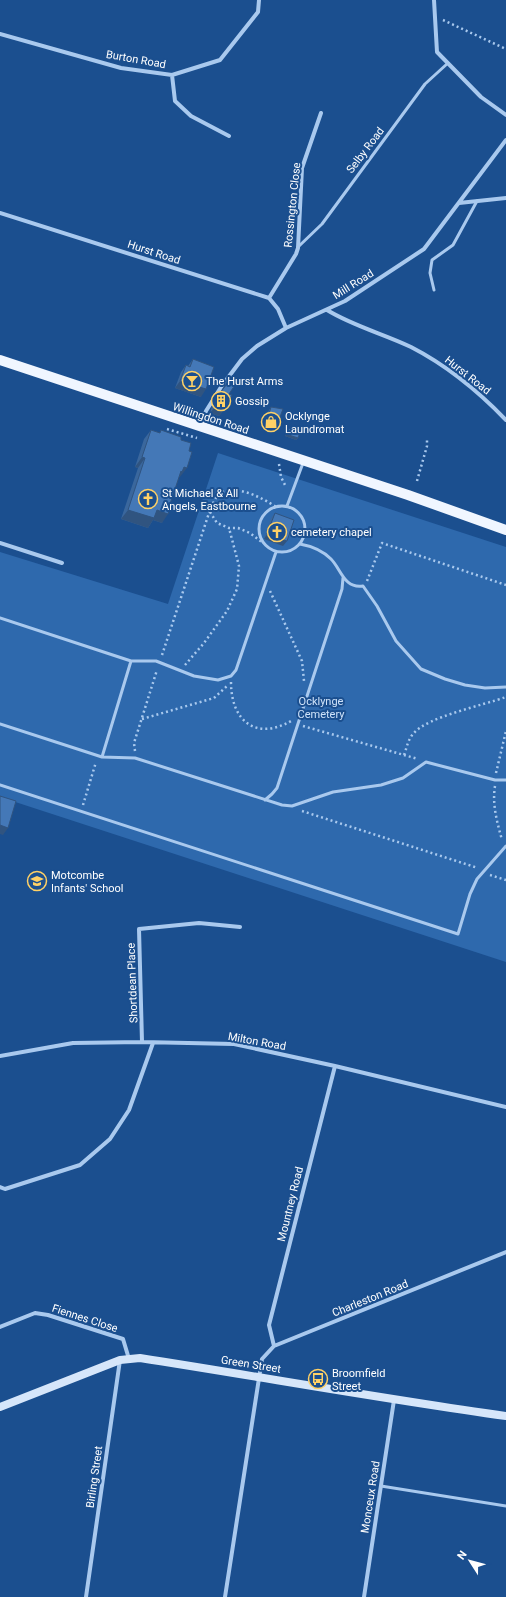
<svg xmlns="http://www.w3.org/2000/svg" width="506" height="1597" viewBox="0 0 506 1597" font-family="Roboto,sans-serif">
  <rect width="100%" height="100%" fill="#1b4f8f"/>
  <!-- green -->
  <path fill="#2e69ad" d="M 218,453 L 506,547 L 506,962 L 0,797 L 0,552 L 168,604 Z"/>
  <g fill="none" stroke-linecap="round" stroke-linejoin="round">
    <!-- path -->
    <path stroke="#a9c9ee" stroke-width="2.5" stroke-dasharray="2 3" stroke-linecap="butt" d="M 443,20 L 506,49
      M 167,429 L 197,438
      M 279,464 L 281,477 L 286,487
      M 417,481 L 427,446 L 427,439
      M 210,512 L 217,523 L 229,528 L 238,528 L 250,533 L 263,543
      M 367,581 L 382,543 L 506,585
      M 270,591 L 302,661 L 304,681
      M 162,655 L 211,507 C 213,504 215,499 217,496 C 231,481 263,498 276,507
      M 185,665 L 204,643 L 227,611 L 237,589 L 239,566 L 229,528
      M 231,682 C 231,721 256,741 291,721
      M 142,719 L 214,698 L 227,686
      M 303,726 L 418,759
      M 135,751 L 134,743 L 157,670
      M 404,755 C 407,747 408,739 414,733 C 427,717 484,705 506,697
      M 496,773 L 506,731
      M 495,786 C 492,804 497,822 502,840
      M 83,805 L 96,762
      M 302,811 L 478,868
      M 490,875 L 506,880"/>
    <!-- lane -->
    <path stroke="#a9c9ee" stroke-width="3" d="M 298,247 L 322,224 L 425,84 L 448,63
      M 434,290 L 430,273 L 432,260 L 453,245 L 477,201
      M259 529a23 23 0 1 1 46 0a23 23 0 1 1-46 0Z
      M 287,506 L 303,463
      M 300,544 C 311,546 323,551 331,559 C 341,569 344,589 363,586 L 377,606 L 396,641 L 421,669 L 445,679 L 465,685 L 485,688 L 506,687
      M 0,618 L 131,661 L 156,661 L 194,676 L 218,680 L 231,676 L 236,670 L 276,552
      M 0,724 L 102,757 L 135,758 L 282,805 L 292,806 L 333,792 L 381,785 L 403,778 L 426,762 L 495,780 L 506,780
      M 102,757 L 131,661
      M 0,785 L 458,934 L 470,894 L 477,879 L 506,846
      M 265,800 L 272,794 L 277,788 L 342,589 L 343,578
      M 381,1486 L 506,1506"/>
    <!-- street -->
    <path stroke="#a9c9ee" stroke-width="4" d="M 434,0 L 437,52 L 481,97 L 506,115
      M 0,34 L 121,68 L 172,75 L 220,60 L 258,12 L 259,0
      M 172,75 L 175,101 L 191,116 L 229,136
      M 459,203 L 506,198
      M 0,213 L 269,298 L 278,309 L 286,328
      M 269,298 L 296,254 L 298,248 L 302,168 L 321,113
      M 327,310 C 353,326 384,334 411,347 C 448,366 478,391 506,420
      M 200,426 L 206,411 L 221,387 L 242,359 L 257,346 L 286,328 L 345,301 L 424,249 L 506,140
      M 0,543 L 62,563
      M 142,1042 L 139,929 L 199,923 L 240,927
      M 0,1056 L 73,1043 L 142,1042 L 234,1044 L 335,1066 L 506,1107
      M 0,1187 L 5,1189 L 80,1165 L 110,1139 L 129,1110 L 153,1043
      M 0,1327 L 35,1313 L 48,1315 L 123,1339 L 129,1359
      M 274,1346 L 269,1325 L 335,1066
      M 86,1597 L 120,1360
      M 225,1597 L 262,1359 L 274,1346 L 506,1252
      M 364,1597 L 394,1400"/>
    <!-- secondary -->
    <path stroke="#d6e6fa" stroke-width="8" d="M 0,1407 L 120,1360 L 140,1358 C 262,1377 384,1399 506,1416"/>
    <!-- primary -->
    <path stroke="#f0f6ff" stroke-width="10" d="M 0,360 L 408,495 L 506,530"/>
  </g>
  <!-- wall -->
  <path fill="#3a679d" d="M 193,359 L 201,397 L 175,388 L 181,372 L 186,365 L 188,366 Z
    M 227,384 L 229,394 L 223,411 L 219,416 L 210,413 L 213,403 Z
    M 271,407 L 276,427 L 273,432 L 263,429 L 268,412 Z
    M 287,428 L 298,438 L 296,440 L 285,436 L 285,431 Z
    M 151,430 L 160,433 L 161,430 L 181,440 L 180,477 L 179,477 L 162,523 L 153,520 L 148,528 L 121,519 L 138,468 L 135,467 L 144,439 Z
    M 275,513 L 283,546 L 264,539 L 271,518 Z"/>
  <!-- shaded-wall -->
  <path fill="#305480" d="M 180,381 L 206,389 L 201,397 L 175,388 Z
    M 214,408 L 223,411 L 219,416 L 210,413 Z
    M 266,424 L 276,427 L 273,432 L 263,429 Z
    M 286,434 L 298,438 L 296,440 L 285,436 Z
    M 142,457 L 145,458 L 138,468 L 135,467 Z
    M 184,467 L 187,468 L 180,477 L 179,477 L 174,480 Z
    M 128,510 L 157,510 L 168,514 L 162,523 L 153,520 L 148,528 L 121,519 Z
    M 267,534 L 287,541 L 283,546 L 264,539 Z
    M 0,825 L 8,828 L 3,835 L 0,834 Z"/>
  <!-- building -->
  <path fill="#4478b7" stroke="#305480" d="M 193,359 L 214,367 L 206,389 L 180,381 L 186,365 L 190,367 Z
    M 227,384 L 235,385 L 229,394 L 232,395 L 223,411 L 214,408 L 216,398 Z
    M 271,407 L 283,409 L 276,427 L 266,424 Z
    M 287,428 L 300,432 L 298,438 L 286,434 Z
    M 151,430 L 160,433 L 161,430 L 181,437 L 181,440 L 191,443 L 189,451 L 192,452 L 187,468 L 184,467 L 182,472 L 181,471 L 169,507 L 170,508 L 168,514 L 157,510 L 154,518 L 128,510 L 145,458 L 142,457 Z
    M 275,513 L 294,520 L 287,541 L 267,534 Z
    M 0,796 L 16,801 L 8,828 L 0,825 Z"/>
  <!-- icons -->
  <defs>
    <g id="bar-ring" transform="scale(1)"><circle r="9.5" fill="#1b4f8f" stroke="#ffd166" stroke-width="1.5"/><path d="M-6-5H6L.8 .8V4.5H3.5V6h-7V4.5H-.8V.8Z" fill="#ffd166"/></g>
    <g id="building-ring" transform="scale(1)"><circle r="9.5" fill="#1b4f8f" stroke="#ffd166" stroke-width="1.5"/><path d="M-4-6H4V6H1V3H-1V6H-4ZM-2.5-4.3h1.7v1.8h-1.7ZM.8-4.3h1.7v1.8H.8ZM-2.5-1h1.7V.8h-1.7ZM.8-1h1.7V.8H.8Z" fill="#ffd166"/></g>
    <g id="shop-ring" transform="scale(1)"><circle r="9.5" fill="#1b4f8f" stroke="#ffd166" stroke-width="1.5"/><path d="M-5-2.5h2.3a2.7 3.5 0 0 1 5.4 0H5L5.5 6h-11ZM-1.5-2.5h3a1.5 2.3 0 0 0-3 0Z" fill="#ffd166"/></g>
    <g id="church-ring" transform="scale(1)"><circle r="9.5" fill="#1b4f8f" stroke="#ffd166" stroke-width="1.5"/><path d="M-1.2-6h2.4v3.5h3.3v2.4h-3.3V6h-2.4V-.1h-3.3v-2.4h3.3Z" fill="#ffd166"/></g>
    <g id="school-ring" transform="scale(1)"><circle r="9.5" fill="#1b4f8f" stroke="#ffd166" stroke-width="1.5"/><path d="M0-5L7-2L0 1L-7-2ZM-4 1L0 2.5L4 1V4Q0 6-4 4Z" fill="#ffd166"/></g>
    <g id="bus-ring" transform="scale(1)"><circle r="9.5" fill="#1b4f8f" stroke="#ffd166" stroke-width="1.5"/><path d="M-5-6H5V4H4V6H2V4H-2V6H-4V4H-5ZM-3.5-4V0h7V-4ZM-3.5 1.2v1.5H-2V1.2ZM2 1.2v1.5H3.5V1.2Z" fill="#ffd166"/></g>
  </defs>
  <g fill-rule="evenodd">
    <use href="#bar-ring" x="192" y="381"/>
    <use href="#building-ring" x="221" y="401"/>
    <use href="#shop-ring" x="271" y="422"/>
    <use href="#church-ring" x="148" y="499"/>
    <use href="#church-ring" x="277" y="532"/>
    <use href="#school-ring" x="37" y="881"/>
    <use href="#bus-ring" x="318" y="1379"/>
  </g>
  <g text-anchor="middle" stroke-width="4" stroke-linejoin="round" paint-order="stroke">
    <!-- street labels -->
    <g font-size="11" fill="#fff" stroke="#1b4f8f">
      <text transform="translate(136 59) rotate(10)" y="4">Burton Road</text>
      <text transform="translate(365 150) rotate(-53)" y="4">Selby Road</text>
      <text transform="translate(292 205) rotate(-84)" y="4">Rossington Close</text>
      <text transform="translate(154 252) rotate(18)" y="4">Hurst Road</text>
      <text transform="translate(353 284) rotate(-32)" y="4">Mill Road</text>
      <text transform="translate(468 375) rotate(38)" y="4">Hurst Road</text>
      <text transform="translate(211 418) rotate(18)" y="4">Willingdon Road</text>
      <text transform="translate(132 983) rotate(-92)" y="4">Shortdean Place</text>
      <text transform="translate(257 1041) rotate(10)" y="4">Milton Road</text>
      <text transform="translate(290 1204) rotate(-76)" y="4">Mountney Road</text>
      <text transform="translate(370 1298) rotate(-22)" y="4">Charleston Road</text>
      <text transform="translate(85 1318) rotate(18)" y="4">Fiennes Close</text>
      <text transform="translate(251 1364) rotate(9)" y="4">Green Street</text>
      <text transform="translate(94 1477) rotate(-82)" y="4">Birling Street</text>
      <text transform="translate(370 1497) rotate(-81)" y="4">Monceux Road</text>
    </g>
    <!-- poi labels -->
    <g font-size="11" fill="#fff" stroke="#1b4f8f" text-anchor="start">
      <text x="206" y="385">The Hurst Arms</text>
      <text x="235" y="405">Gossip</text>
      <text x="285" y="420">Ocklynge<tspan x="285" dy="13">Laundromat</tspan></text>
      <text x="162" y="497">St Michael &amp; All<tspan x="162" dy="13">Angels, Eastbourne</tspan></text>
      <text x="291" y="536">cemetery chapel</text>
      <text x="51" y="879">Motcombe<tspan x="51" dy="13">Infants' School</tspan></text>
      <text x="332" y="1377">Broomfield<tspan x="332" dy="13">Street</tspan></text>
    </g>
    <!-- park labels -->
    <g font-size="11" fill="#cfe3fa" stroke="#1b4f8f">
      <text x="321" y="705">Ocklynge<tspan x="321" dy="13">Cemetery</tspan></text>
    </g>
  </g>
  <!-- north arrow -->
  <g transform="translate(470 1561) rotate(306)" stroke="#1b4f8f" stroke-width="3" paint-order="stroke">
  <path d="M0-3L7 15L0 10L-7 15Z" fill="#ffffff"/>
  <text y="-6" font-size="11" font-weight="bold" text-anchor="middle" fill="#ffffff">N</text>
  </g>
</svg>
